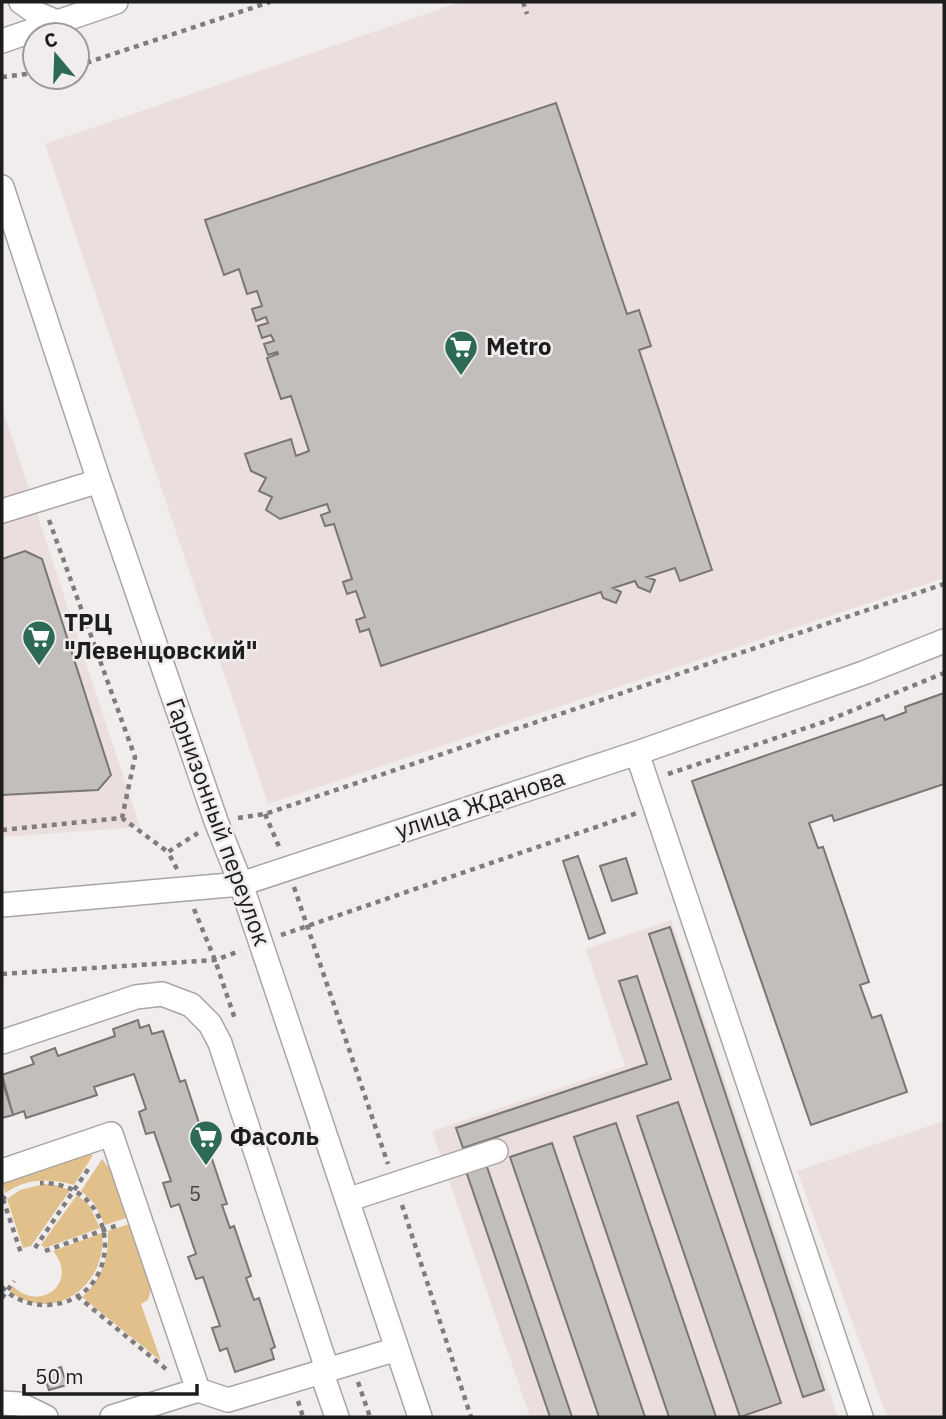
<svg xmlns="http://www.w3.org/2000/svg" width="946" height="1419" viewBox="0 0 946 1419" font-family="'IBM Plex Sans',sans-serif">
  <rect width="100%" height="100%" fill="#f1eded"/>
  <!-- built -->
  <path fill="#ebdede" d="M 461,2 L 944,2 L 944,578 L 268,804 L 45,144 Z
    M 2,407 L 140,827 L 2,837 Z
    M 671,920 L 838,1417 L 530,1417 L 432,1131 L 625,1066 L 586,949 Z
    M 944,1121 L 944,1417 L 887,1417 L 797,1171 Z"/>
  <!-- green -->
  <path fill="#e2c08b" d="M 86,1153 L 93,1155 L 74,1185 C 49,1178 27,1178 5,1193 L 2,1176 Z
    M 102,1159 L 109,1168 L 126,1218 L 105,1225 L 94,1203 L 81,1191 Z
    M 44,1184 L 55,1185 L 70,1190 L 31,1246 L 23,1248 L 7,1199 L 20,1190 Z
    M 77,1195 L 89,1205 L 100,1228 L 45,1248 L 41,1245 Z
    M 129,1224 L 151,1289 L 148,1300 L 141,1304 L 161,1361 L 82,1297 C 102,1279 109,1257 108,1231 Z
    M 102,1233 C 108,1284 55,1325 10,1292 L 13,1286 C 39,1313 80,1283 53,1251 Z"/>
  <!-- building -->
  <path fill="#c1bebc" stroke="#7a7675" stroke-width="2" d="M 556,103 L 627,314 L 639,310 L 651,346 L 639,350 L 712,570 L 680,581 L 675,568 L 647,577 L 655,580 L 650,592 L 638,587 L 635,581 L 613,588 L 621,592 L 616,603 L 603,598 L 601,592 L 381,666 L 369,629 L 360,632 L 356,620 L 365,617 L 356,591 L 347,594 L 343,582 L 352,579 L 334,524 L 325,526 L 321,515 L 330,512 L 327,504 L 280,519 L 266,510 L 272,497 L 259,491 L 266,478 L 251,471 L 245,454 L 291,439 L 296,456 L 309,451 L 291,396 L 281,399 L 267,358 L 278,354 L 277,352 L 268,355 L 264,344 L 274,341 L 271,335 L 262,338 L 258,326 L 268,323 L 266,317 L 256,321 L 252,309 L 262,306 L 257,291 L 247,294 L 239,269 L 224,275 L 205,220 Z
    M 25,551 L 42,559 L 111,775 L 98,790 L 2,795 L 2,559 Z
    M 944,693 L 944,784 L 834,821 L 832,815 L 809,823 L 818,848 L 823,847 L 869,982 L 860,985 L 872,1018 L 881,1015 L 907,1092 L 811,1125 L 692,781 L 883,715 L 885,720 L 906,712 L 905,707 Z
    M 578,856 L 605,933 L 589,939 L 563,861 Z
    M 626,858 L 637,893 L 612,901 L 600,866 Z
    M 670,927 L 824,1390 L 803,1397 L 649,934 Z
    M 637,976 L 671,1079 L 463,1148 L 456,1128 L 647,1064 L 619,981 Z
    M 138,1020 L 140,1028 L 149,1025 L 152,1034 L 163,1031 L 180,1082 L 185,1080 L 202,1132 L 198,1133 L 205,1155 L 210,1153 L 227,1204 L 222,1205 L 230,1228 L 234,1226 L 251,1276 L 246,1278 L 254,1300 L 259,1298 L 275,1347 L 271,1349 L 274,1359 L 235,1372 L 227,1348 L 220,1351 L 212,1328 L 220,1326 L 203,1277 L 196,1279 L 188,1257 L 196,1254 L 179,1204 L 171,1207 L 163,1183 L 171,1181 L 154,1132 L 146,1134 L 139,1112 L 146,1109 L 134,1074 L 94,1087 L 97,1095 L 26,1118 L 24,1111 L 13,1115 L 2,1075 L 34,1064 L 31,1057 L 55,1048 L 58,1056 L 115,1036 L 113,1029 Z
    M 2,1080 L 13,1115 L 2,1118 Z
    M 678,1102 L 781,1403 L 740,1417 L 637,1116 Z
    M 616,1123 L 716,1417 L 669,1417 L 574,1137 Z
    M 552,1143 L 645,1417 L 599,1417 L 510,1157 Z
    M 486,1164 L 572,1417 L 550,1417 L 466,1171 Z
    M 61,1367 L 67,1385 L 49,1390 L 43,1373 Z"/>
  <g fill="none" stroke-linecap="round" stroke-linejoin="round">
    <!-- minor casing -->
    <g stroke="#a9a5a5" stroke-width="26">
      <path id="minor" d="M 21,2 L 38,14 L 57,22
        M 2,41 L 116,2
        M 2,187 L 99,481 L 216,821 L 241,884 L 420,1417
        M 2,511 L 99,481
        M 637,753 L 861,1417
        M 2,905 L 241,884 L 637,753 L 866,672 L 944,641
        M 2,1042 L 136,997 L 162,994 L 191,1005 L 210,1024 L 220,1043 L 327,1369
        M 2,1171 L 111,1134 L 198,1390
        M 347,1200 L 496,1151
        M 321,1371 L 337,1417
        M 2,1403 L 19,1404 L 46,1417
        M 112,1417 L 198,1390 L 228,1400 L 397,1349"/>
    </g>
    <!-- path -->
    <path stroke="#7e7c7c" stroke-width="4.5" stroke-dasharray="5 5" stroke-linecap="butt" d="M 523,2 L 527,14
      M 77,66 L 270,2
      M 2,77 L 35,73
      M 49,520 L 135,757 L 122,818
      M 668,774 L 824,722 L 944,673
      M 265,814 L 280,849
      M 238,818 L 265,814 L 944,584
      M 2,830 L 122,818 L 168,852
      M 177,869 L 168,852 L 198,833
      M 294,887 L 388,1164
      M 194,909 L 215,960 L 235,1019
      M 281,935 L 637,813
      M 2,974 L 215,960 L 240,951
      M 3,1199 L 21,1253
      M 2,1200 L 9,1193
      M 402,1205 L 471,1417
      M 35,1248 L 91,1165
      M 45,1251 L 118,1225
      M 2,1287 C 13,1299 29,1305 46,1305 C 127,1303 124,1181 40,1183
      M 77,1296 L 166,1369
      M 2,1298 L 14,1281
      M 358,1382 L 370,1417
      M 298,1401 L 303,1417"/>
    <!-- minor -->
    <use href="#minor" stroke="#fff" stroke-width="23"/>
  </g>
  <!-- icons -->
  <defs>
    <g id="supermarket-pin" transform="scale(1.75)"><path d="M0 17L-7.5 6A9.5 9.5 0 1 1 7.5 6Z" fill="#2c6a56" stroke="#f1eded"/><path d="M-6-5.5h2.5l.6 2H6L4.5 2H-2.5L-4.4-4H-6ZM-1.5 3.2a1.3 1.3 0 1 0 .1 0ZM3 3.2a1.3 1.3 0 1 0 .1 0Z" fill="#fff"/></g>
  </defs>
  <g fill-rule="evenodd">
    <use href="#supermarket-pin" x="461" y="347"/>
    <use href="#supermarket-pin" x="39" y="637"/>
    <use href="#supermarket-pin" x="206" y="1137"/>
  </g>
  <g text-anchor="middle" stroke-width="5" stroke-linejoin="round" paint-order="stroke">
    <!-- number labels -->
    <g font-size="21" fill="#474545">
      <text x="195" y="1201">5</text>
    </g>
    <!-- poi labels -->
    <g font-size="24" font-weight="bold" fill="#1e1d1d" stroke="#f1eded" text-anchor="start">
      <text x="486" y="355">Metro</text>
      <text x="64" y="631">ТРЦ<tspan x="64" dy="28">"Левенцовский"</tspan></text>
      <text x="230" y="1145">Фасоль</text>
    </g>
    <!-- street labels -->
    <g font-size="24" fill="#1e1d1d" stroke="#f1eded">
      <text transform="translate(480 804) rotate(-18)" y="8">улица Жданова</text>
      <text transform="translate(218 822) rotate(70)" y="8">Гарнизонный переулок</text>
    </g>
  </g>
  <!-- border -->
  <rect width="946" height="1419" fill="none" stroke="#1e1d1d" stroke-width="7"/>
  <!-- north arrow -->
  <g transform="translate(56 56) rotate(341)"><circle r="33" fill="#f1eded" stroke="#9d9a9a" stroke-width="2"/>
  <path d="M0-5L12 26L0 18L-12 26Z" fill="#2c6a56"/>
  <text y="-10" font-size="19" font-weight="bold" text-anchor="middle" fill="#1e1d1d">С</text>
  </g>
  <!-- scale -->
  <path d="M24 1384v10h173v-10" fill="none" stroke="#1e1d1d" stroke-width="3.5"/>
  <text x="35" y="1384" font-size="21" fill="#1e1d1d" stroke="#f1eded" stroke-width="5" paint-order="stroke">50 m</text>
</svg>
